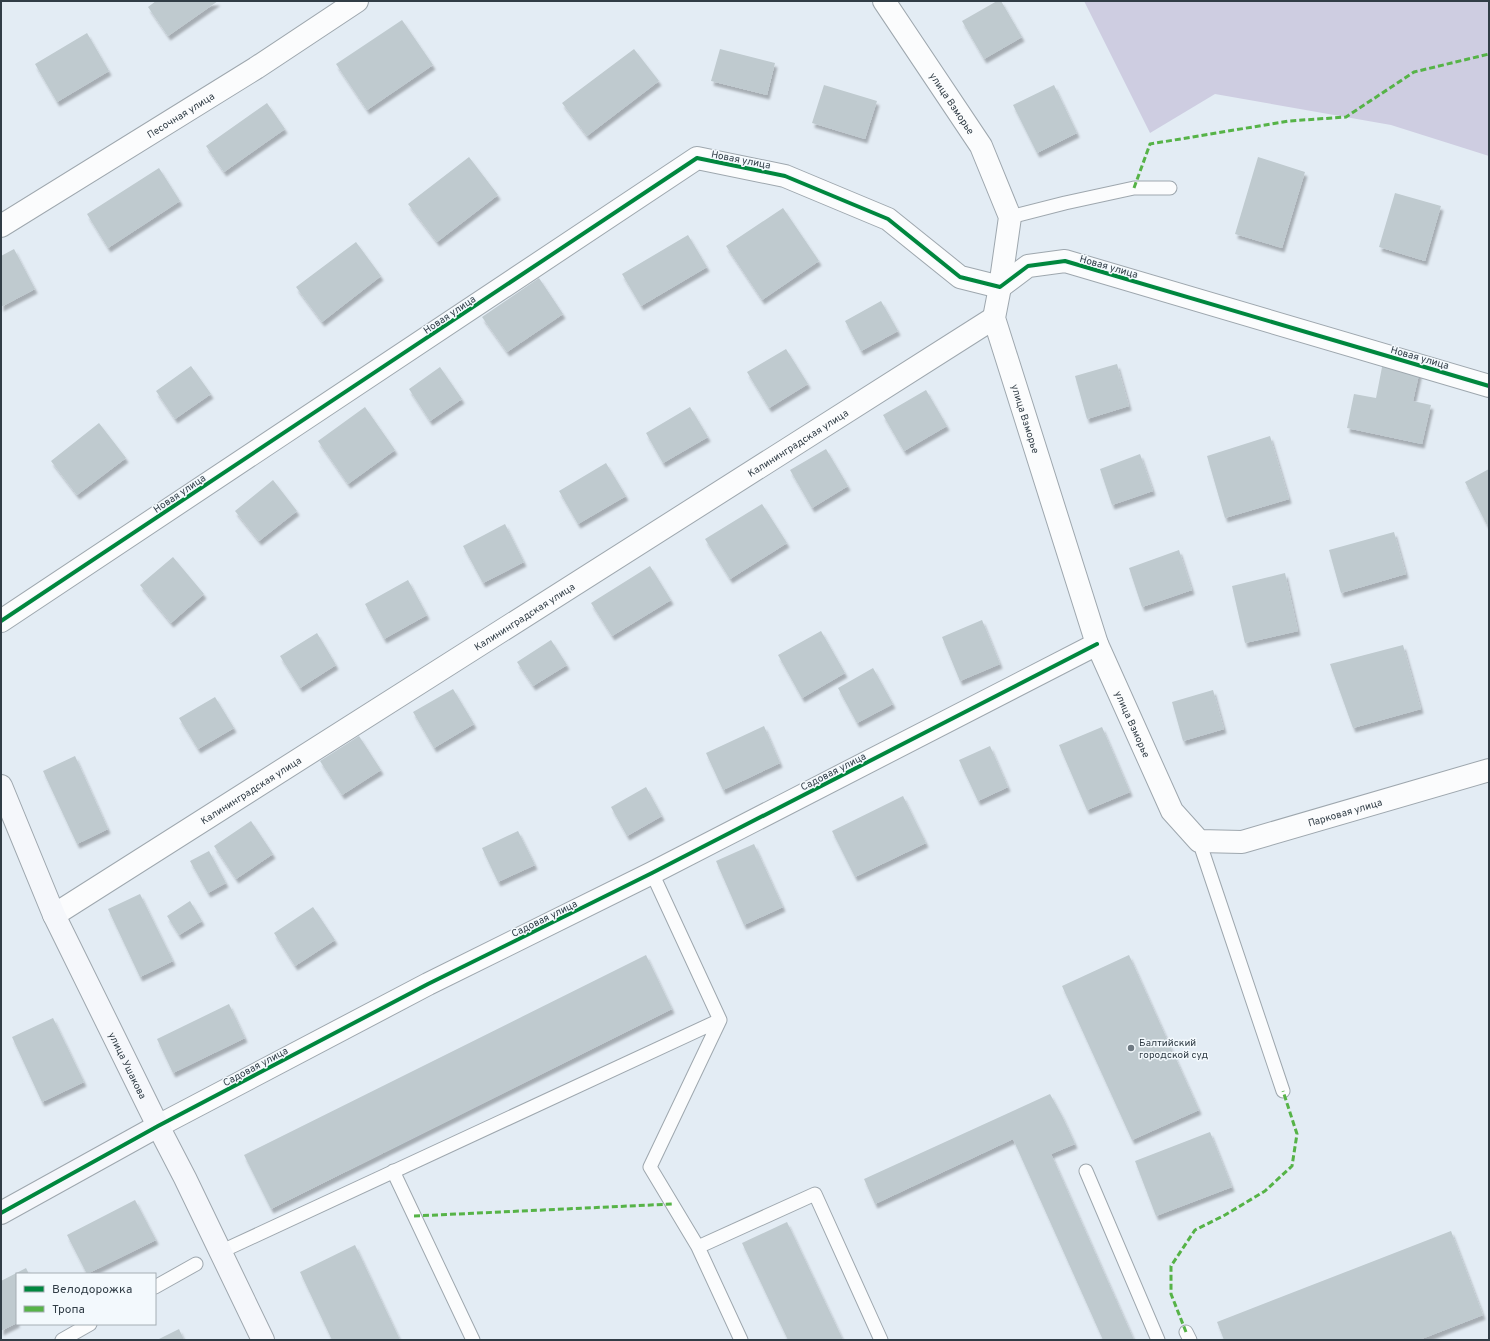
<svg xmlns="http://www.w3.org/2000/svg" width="1490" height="1341" viewBox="0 0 1490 1341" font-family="Overpass,sans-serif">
  <defs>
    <filter id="shadow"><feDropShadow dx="2.5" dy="4.5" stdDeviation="1" flood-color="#0004"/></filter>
  </defs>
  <rect width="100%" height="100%" fill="#e3ecf4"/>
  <!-- green -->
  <path fill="#cecde1" d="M 1084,1 L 1489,1 L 1489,156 L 1391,125 L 1215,94 L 1150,133 Z"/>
  <!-- building -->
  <path fill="#bfcacf" filter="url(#shadow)" d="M 156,1 L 218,1 L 168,36 L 148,7 Z
    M 997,1 L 1001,1 L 1022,37 L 984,59 L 962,21 Z
    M 402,20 L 433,65 L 367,110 L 336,64 Z
    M 87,33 L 109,71 L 57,102 L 35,64 Z
    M 634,49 L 659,81 L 587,136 L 562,103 Z
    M 720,49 L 775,63 L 767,95 L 711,81 Z
    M 824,85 L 877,101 L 865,139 L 812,123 Z
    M 1054,85 L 1077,133 L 1037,153 L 1013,105 Z
    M 267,103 L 285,129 L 224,172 L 206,146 Z
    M 469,157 L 498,195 L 437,242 L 408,204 Z
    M 1258,157 L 1305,172 L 1282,248 L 1235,234 Z
    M 159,168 L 180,201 L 108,248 L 87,214 Z
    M 1395,193 L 1441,206 L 1425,261 L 1379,247 Z
    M 783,208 L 819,261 L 762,300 L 726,246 Z
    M 688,235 L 707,267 L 641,306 L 622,274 Z
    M 356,242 L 381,276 L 322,322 L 296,287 Z
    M 14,249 L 35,289 L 1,307 L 1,256 Z
    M 539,278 L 563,314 L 507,352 L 482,317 Z
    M 881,301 L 898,331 L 861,351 L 845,321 Z
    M 786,349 L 808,384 L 769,408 L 747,372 Z
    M 1383,362 L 1420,370 L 1413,401 L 1431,405 L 1422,444 L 1347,428 L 1354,394 L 1376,398 Z
    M 1117,364 L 1129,406 L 1087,419 L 1075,376 Z
    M 191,366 L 211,394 L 175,419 L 156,391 Z
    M 440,367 L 462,399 L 430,421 L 409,389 Z
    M 926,390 L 947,426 L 904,451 L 883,415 Z
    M 365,407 L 395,450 L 348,484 L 318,441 Z
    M 690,407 L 708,437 L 663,463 L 646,433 Z
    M 99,423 L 126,458 L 77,495 L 51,461 Z
    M 1270,436 L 1289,499 L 1225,518 L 1207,456 Z
    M 826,449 L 848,486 L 812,508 L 790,470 Z
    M 1140,454 L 1153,491 L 1112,505 L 1100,469 Z
    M 606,463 L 626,496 L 578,524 L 559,491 Z
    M 1489,469 L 1489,524 L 1487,525 L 1465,482 Z
    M 273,480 L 297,511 L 259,541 L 235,511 Z
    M 762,504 L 787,543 L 730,579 L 705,539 Z
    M 505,524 L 524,562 L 483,583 L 463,546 Z
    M 1394,532 L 1406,574 L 1341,593 L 1329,550 Z
    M 1179,550 L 1192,590 L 1142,607 L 1129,568 Z
    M 173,557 L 204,594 L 171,623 L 140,585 Z
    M 650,566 L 671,600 L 612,636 L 591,603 Z
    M 1285,573 L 1298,631 L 1245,643 L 1232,586 Z
    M 408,580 L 427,615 L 384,639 L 365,604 Z
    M 982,620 L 1000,664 L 960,681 L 942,637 Z
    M 821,631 L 845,673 L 802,698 L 778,655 Z
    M 317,633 L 336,665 L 300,688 L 280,656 Z
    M 551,640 L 567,665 L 533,686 L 517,662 Z
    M 1403,645 L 1421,709 L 1353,728 L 1330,664 Z
    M 873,668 L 893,704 L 857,723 L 838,688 Z
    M 453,689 L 474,724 L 434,748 L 413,712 Z
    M 1213,690 L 1224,729 L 1183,741 L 1172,702 Z
    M 215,697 L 234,728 L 198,749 L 179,718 Z
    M 764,726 L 780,763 L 723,790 L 706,753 Z
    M 1102,727 L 1130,792 L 1087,810 L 1059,745 Z
    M 359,736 L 381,770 L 342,795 L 320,761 Z
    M 990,746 L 1008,787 L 978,801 L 959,760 Z
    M 75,756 L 108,829 L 77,844 L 43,771 Z
    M 646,787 L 662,816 L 627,836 L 611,807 Z
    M 903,796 L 926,843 L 855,877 L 832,831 Z
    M 251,821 L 273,854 L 236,879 L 214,846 Z
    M 518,831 L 535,865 L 498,882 L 482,848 Z
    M 754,844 L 783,907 L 744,925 L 716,861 Z
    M 209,851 L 226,883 L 208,893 L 190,861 Z
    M 140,894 L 173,961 L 140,977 L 108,909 Z
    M 190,901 L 202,921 L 179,935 L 167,916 Z
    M 313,907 L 335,940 L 295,966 L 274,933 Z
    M 646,955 L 672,1009 L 271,1209 L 244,1155 Z
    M 1129,955 L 1199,1110 L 1132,1140 L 1062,986 Z
    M 229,1004 L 245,1038 L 173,1073 L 157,1039 Z
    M 53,1018 L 84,1082 L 42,1102 L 12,1037 Z
    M 1050,1094 L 1062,1116 L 1075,1144 L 1051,1154 L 1134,1340 L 1103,1340 L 1013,1139 L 875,1204 L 864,1179 Z
    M 1210,1132 L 1232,1187 L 1156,1216 L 1135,1161 Z
    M 135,1200 L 156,1240 L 87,1274 L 67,1235 Z
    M 787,1222 L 843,1340 L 788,1340 L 742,1243 Z
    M 1451,1231 L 1483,1315 L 1419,1340 L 1224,1340 L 1217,1322 Z
    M 355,1245 L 400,1340 L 332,1340 L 300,1272 Z
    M 26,1268 L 29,1274 L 17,1274 L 17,1323 L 1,1331 L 1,1281 Z
    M 179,1329 L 184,1340 L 157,1340 Z"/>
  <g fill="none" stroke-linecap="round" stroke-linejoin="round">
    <!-- lane casing -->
    <g stroke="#9ea7ae" stroke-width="15">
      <path id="lane" d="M 1010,217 L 1065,203 L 1134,188 L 1170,188
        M 1199,841 L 1283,1091
        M 652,873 L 720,1020
        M 393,1171 L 473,1340
        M 1086,1171 L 1158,1340
        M 698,1247 L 650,1167 L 720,1020
        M 220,1252 L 720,1020
        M 155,1287 L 196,1264
        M 1186,1332 L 1190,1340
        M 62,1340 L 90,1324
        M 741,1340 L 698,1247 L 815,1194 L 881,1340"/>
    </g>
    <!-- street casing -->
    <g stroke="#9ea7ae" stroke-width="24">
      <g id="street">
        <path id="s1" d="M 884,1 L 981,146 L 1010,217 L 1000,287 L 994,318 L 1097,644 L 1172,811 L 1199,841 L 1242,842 L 1489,770"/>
        <path id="s2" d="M 1,226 L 256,68 L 357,1"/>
        <path d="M 1,621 L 697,158 L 785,176 L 888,219 L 960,277 L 1000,287 L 1028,266 L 1065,261 L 1489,386"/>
        <path id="s3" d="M 54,915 L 994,318"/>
        <path d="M 158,1126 L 428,984 L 652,873 L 1097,644"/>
      </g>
    </g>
    <!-- secondary casing -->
    <g stroke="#9ea7ae" stroke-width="24">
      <g id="secondary">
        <path id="s4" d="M 1,786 L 54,915 L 158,1126 L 185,1178 L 263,1340"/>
        <path d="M 1,1213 L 158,1126"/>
      </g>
    </g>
    <!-- lane -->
    <use href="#lane" stroke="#fbfcfd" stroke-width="13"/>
    <!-- street -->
    <use href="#street" stroke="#fbfcfd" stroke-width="22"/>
    <!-- secondary -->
    <use href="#secondary" stroke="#f5f7fb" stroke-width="22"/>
    <!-- quiet -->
    <path stroke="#56b347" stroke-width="3" stroke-dasharray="6 3" stroke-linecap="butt" d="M 1134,188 L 1150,144 L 1289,121 L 1346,117 L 1414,72 L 1489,54
      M 414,1216 L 672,1204
      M 1186,1332 L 1171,1294 L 1171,1266 L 1195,1230 L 1225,1215 L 1265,1191 L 1292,1166 L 1297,1134 L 1283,1091"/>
    <!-- cycleway casing -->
    <g stroke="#f3f9fd" stroke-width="6">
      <path id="cycleway" d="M 1,621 L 697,158 L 785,176 L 888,219 L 960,277 L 1000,287 L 1028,266 L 1065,261 L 1489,386
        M 1,1213 L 158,1126 L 428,984 L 652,873 L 1097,644"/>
    </g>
    <!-- cycleway -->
    <use href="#cycleway" stroke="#00873e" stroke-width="4"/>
  </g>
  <!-- markers -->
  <circle fill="#6f7a83" stroke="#f3f9fd" stroke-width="1.5" cx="1131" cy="1048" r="4"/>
  <g text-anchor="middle" stroke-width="3" stroke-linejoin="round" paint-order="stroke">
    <!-- street labels -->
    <g font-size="10" fill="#313d46" stroke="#f3f9fd">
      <text dy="4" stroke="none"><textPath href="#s1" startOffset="123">улица Взморье</textPath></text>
      <text dy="4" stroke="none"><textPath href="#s2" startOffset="211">Песочная улица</textPath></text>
      <text transform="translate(741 159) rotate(11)" y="4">Новая улица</text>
      <text transform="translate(1109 266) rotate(16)" y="4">Новая улица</text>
      <text transform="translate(449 314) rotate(-34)" y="4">Новая улица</text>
      <text transform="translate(1420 357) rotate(16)" y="4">Новая улица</text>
      <text dy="4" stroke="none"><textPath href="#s1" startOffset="459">улица Взморье</textPath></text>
      <text dy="4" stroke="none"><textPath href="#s3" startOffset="881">Калининградская улица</textPath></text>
      <text transform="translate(179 493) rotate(-34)" y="4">Новая улица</text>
      <text dy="4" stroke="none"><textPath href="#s3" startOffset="557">Калининградская улица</textPath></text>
      <text dy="4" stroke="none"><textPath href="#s1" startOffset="783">улица Взморье</textPath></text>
      <text transform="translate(833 771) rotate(-27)" y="4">Садовая улица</text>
      <text dy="4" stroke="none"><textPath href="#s3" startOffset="233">Калининградская улица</textPath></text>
      <text dy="4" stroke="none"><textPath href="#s1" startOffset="1069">Парковая улица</textPath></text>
      <text transform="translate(544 918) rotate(-26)" y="4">Садовая улица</text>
      <text dy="4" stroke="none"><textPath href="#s4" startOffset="307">улица Ушакова</textPath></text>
      <text transform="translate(255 1066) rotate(-28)" y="4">Садовая улица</text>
    </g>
    <!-- poi labels -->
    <g font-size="10" fill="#313d46" stroke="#f3f9fd" text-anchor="start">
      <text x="1139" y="1046">Балтийский<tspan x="1139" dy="12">городской суд</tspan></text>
    </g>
  </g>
  <!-- border -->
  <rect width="1490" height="1341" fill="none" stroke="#313d46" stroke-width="4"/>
  <!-- legend -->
  <rect x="16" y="1273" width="140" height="52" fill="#f3f9fd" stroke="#a5aeb4"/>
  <rect x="24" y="1286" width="20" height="6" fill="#00873e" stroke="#a5aeb4"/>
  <text x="52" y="1293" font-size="12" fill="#313d46">Велодорожка</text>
  <rect x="24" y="1306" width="20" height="6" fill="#56b347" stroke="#a5aeb4"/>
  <text x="52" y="1313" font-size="12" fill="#313d46">Тропа</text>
</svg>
